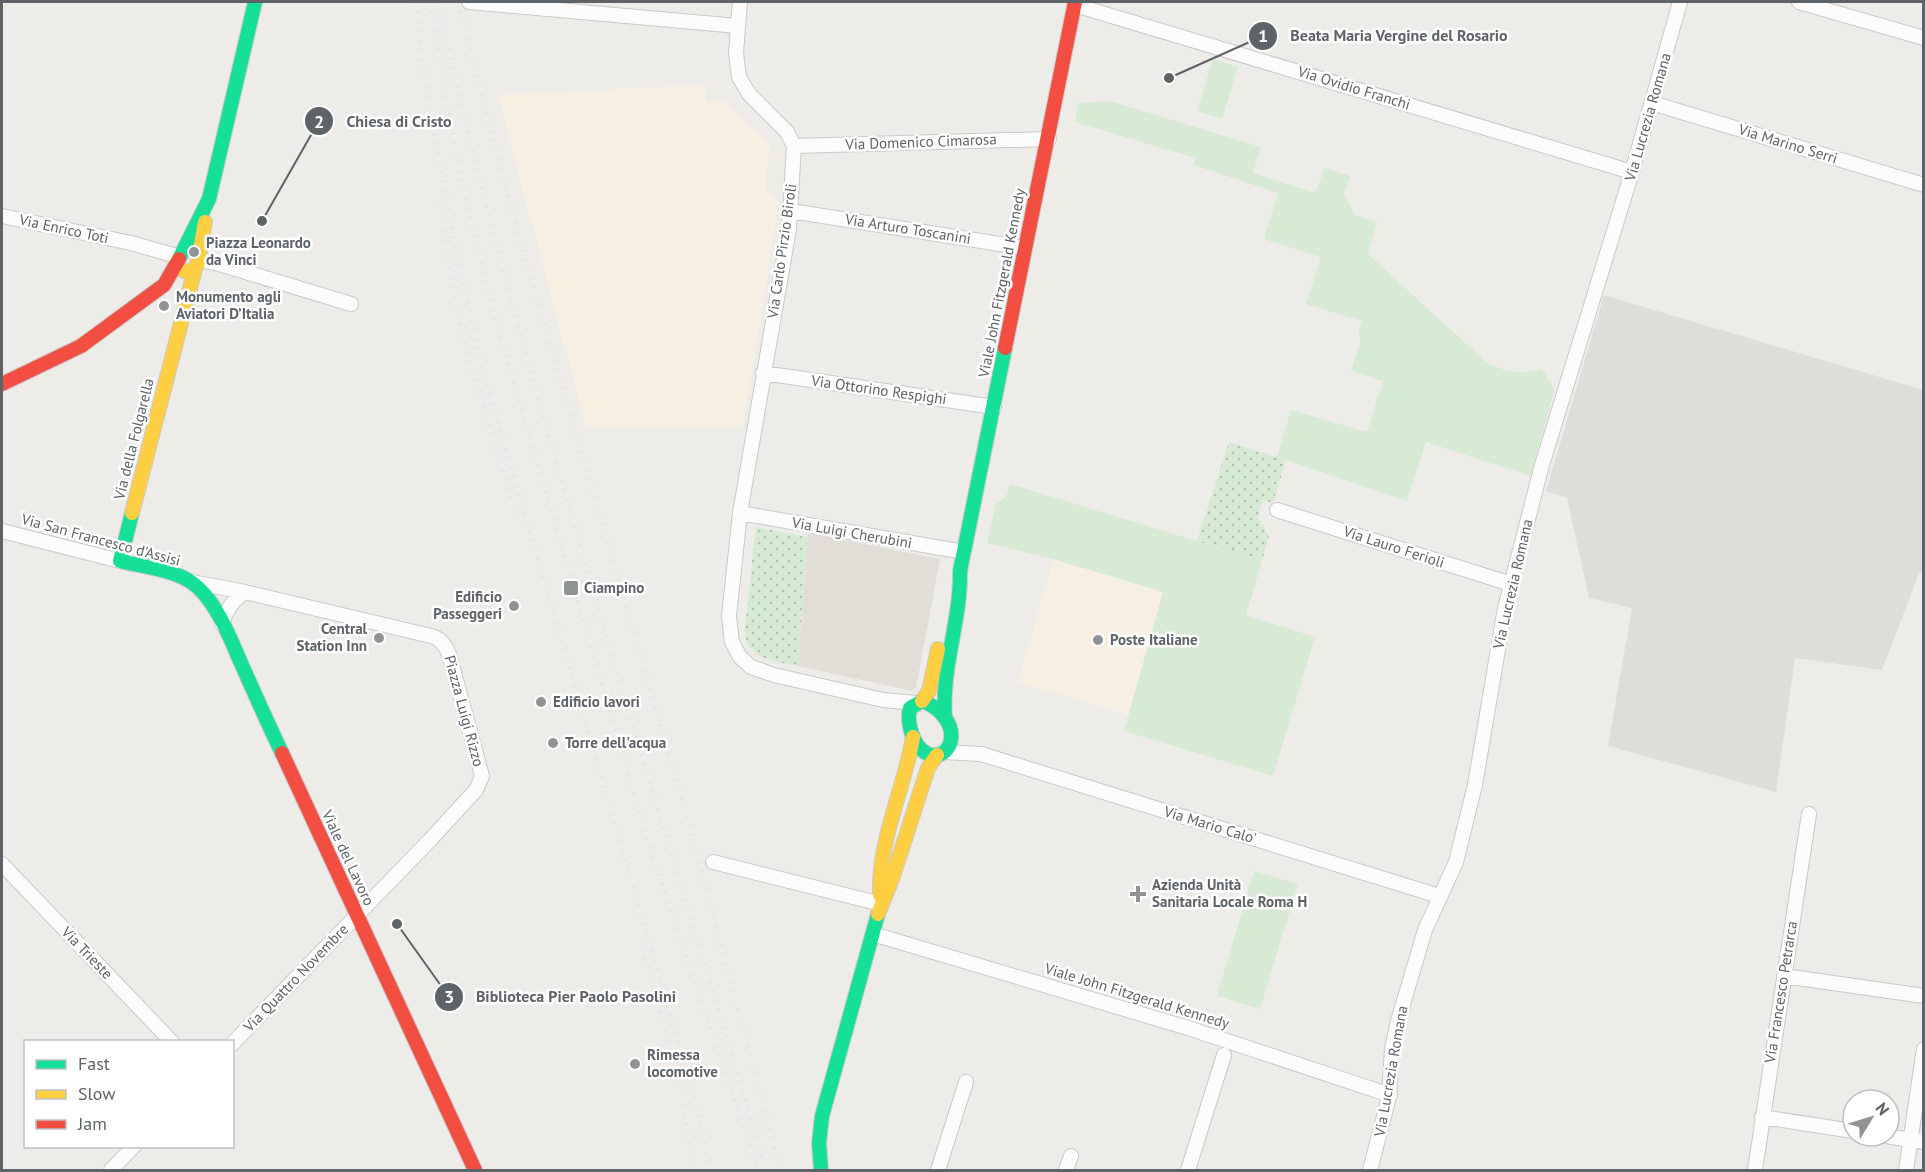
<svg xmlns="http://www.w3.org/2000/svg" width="1925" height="1172" viewBox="0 0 1925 1172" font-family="'PT Sans',sans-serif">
  <defs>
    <pattern id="park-dots" width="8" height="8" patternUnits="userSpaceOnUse" patternTransform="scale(1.5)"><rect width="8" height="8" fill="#d7ead3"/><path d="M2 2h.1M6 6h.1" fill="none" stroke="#b2c1af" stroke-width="1.8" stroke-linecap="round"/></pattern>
  </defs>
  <rect width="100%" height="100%" fill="#eeece9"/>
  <!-- commercial -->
  <path fill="#f7f0e2" d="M 705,85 L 706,101 L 725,101 L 770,145 L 766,171 L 766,188 L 779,203 L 743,427 L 586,427 L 498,95 Z
    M 1053,559 L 1164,592 L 1129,715 L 1018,682 Z"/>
  <!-- industrial -->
  <path fill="#dfddda" d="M 1604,295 L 1923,390 L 1923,569 L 1918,576 L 1882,670 L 1795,658 L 1776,792 L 1608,746 L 1632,608 L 1589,598 L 1567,498 L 1546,491 Z"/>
  <!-- education -->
  <path fill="#e1ded8" d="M 808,533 L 940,559 L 916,688 L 912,691 L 798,666 Z"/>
  <!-- green -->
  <path fill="#d7ead3" d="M 1213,59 L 1238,67 L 1222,119 L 1197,111 Z
    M 1110,101 L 1261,147 L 1253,173 L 1315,193 L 1325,168 L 1350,176 L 1344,195 L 1355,215 L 1377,222 L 1368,254 L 1486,362 C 1505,372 1521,375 1542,369 L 1553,386 L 1554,391 L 1531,476 L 1426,442 L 1407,501 L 1277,457 L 1291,410 L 1367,432 L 1383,381 L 1351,371 L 1361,339 L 1358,333 L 1362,321 L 1306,304 L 1321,257 L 1264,239 L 1278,193 L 1194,165 L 1195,158 L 1075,122 L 1078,103 Z
    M 1010,484 L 1262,561 L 1246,615 L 1315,637 L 1273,776 L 1124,731 L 1163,592 L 1053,559 L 987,543 L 996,504 L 1006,497 Z
    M 1254,871 L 1298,884 L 1260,1009 L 1217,996 Z"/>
  <!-- park -->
  <path fill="url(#park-dots)" d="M 1229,442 L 1286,460 L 1273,503 L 1263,500 L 1258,517 L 1269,536 L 1262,561 L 1197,541 Z
    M 756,527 L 807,537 L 798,666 C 774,661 744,660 745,628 Z"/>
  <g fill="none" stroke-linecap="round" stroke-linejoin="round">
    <!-- street casing -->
    <g stroke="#c9c9ca" stroke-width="16">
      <path id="street" d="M 469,2 L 738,26
        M 740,2 L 736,53 L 739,77 L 749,94 L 787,132 L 794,146 L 789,229 L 740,513 L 729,616 L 732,642 L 740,657 L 751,667 L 774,675 L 883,700 L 916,703
        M 1799,2 L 1924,38
        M 1075,5 L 1632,172
        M 1652,103 L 1924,185
        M 794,146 L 1049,139
        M 791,211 L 1025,248
        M 2,216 L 131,243 L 180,257
        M 198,260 L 216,263 L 351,304
        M 763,373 L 994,407
        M 1277,510 L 1511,584
        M 740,513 L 964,552
        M 2,531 L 120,561
        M 192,582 L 245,592 L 431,636 C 440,638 445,644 449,654 L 482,776 L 476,790 L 430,840 L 232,1044
        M 222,624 C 227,609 232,601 245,592
        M 943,752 L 981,754 L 1439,896
        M 713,862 L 881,904
        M 2,864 L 172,1042
        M 873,934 L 1188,1028 L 1390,1095
        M 1784,976 L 1924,996
        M 1762,1117 L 1853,1131
        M 1886,1136 L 1924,1142
        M 111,1170 L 134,1146
        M 938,1170 L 966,1082
        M 1066,1170 L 1071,1156
        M 1188,1170 L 1224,1055
        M 1370,1170 L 1389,1097 L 1392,1049 L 1398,1021 L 1425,930 L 1456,862 L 1475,785 L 1505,608 L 1542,465 L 1632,172 L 1680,2
        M 1755,1170 L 1809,814
        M 1906,1170 L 1924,1049"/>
    </g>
    <!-- fast casing -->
    <g stroke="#c9c9ca" stroke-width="16">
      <path id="fast" d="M 180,257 L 209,199 L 255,2
        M 132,513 L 120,561 C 143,567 171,569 191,582 C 217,599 232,644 245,672 C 257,699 269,726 282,753
        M 922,701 C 939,707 956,724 950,744 C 948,748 946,752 941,754 C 917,762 905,725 910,708 Z
        M 945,718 C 941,668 961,621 960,571 L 1005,348
        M 821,1170 L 819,1143 L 822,1116 L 878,914"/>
    </g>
    <!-- slow casing -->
    <g stroke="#c9c9ca" stroke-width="16">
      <path id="slow" d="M 184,271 L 190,272 L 197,266 L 205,222
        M 132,513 L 195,269
        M 922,701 L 929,691 L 938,649
        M 880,895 C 878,841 904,790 913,737
        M 878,914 L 892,879 L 928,768 L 937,755"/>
    </g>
    <!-- jam casing -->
    <g stroke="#c9c9ca" stroke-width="16">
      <path id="jam" d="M 1005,348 L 1075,2
        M 2,384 L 81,346 L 164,285 L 179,259
        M 282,753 L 475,1170"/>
    </g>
    <!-- street -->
    <use href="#street" stroke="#fcfcfc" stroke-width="14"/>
    <!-- fast -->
    <use href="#fast" stroke="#16e098" stroke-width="14"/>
    <!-- slow -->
    <use href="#slow" stroke="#ffcf43" stroke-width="14"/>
    <!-- jam -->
    <use href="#jam" stroke="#f24e42" stroke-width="14"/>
    <!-- rail -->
    <path stroke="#e3e4e3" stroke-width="4.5" stroke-dasharray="1.5 8" stroke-linecap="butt" d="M 417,2 L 421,57 L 457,255 L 482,367 L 694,1096 L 704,1139 L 707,1170
      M 430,2 L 459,170 L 494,314 L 647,839 L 758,1170
      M 439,2 C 475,177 524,349 573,521 C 634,733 699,944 762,1156
      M 458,2 L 519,237 L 692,834 L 780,1170
      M 440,202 L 451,278 L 466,350 L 516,516
      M 642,948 C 663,1021 685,1094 692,1170"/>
  </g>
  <!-- markers -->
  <g fill="#909394" stroke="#fff" stroke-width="2">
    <circle cx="194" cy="252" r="6"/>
    <circle cx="164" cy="306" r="6"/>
    <rect x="563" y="580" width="16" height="16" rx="3"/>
    <circle cx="514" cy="606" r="6"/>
    <circle cx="379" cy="638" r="6"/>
    <circle cx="1098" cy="640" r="6"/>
    <circle cx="541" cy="702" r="6"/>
    <circle cx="553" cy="743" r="6"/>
    <path d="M1135 885h6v6h6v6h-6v6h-6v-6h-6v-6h6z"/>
    <circle cx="635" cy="1064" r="6"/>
  </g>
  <g text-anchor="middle" stroke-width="5" stroke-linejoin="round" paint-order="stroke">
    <!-- street labels -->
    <g font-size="15" fill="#5d6367" stroke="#fff">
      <text transform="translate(1354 88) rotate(17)" y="5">Via Ovidio Franchi</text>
      <text transform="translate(1648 117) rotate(-74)" y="5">Via Lucrezia Romana</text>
      <text transform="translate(921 142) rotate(-2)" y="5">Via Domenico Cimarosa</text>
      <text transform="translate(1788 144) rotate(17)" y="5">Via Marino Serri</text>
      <text transform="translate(64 229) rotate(12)" y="5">Via Enrico Toti</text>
      <text transform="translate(908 229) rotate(9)" y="5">Via Arturo Toscanini</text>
      <text transform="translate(782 251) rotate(-82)" y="5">Via Carlo Pirzio Biroli</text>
      <text transform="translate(1002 283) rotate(-79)" y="5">Viale John Fitzgerald Kennedy</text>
      <text transform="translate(879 390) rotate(8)" y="5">Via Ottorino Respighi</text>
      <text transform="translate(134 439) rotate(-76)" y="5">Via della Folgarella</text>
      <text transform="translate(852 533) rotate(10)" y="5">Via Luigi Cherubini</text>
      <text transform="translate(101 540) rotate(15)" y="5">Via San Francesco d'Assisi</text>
      <text transform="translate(1394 547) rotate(18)" y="5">Via Lauro Ferioli</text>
      <text transform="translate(1513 584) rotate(-77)" y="5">Via Lucrezia Romana</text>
      <text transform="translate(464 711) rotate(75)" y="5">Piazza Luigi Rizzo</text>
      <text transform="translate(1210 825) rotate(17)" y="5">Via Mario Calo'</text>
      <text transform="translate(348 858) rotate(65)" y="5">Viale del Lavoro</text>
      <text transform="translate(87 953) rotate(46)" y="5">Via Trieste</text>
      <text transform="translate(296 978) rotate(-46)" y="5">Via Quattro Novembre</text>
      <text transform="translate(1781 992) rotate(-81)" y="5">Via Francesco Petrarca</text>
      <text transform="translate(1137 996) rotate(17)" y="5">Viale John Fitzgerald Kennedy</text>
      <text transform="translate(1391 1071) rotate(-80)" y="5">Via Lucrezia Romana</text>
    </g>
    <!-- poi labels -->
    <g font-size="15" font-weight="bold" fill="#5d6367" stroke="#fff" text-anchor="start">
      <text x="206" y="248">Piazza Leonardo<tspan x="206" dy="17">da Vinci</tspan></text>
      <text x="176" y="302">Monumento agli<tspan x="176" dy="17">Aviatori D’Italia</tspan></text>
      <text x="584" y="593">Ciampino</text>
      <text x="502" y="602" text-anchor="end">Edificio<tspan x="502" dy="17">Passeggeri</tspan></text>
      <text x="367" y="634" text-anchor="end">Central<tspan x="367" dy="17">Station Inn</tspan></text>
      <text x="1110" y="645">Poste Italiane</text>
      <text x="553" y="707">Edificio lavori</text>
      <text x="565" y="748">Torre dell'acqua</text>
      <text x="1152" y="890">Azienda Unità<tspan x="1152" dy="17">Sanitaria Locale Roma H</tspan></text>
      <text x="647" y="1060">Rimessa<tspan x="647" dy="17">locomotive</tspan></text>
    </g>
  </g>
  <!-- callouts -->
  <path fill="none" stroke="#5d6367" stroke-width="2" d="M1169 78L1263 36M262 221L319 121M397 924L449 997"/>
  <g fill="#5d6367" stroke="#fff" stroke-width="2">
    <circle cx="1169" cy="78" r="6"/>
    <circle cx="262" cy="221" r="6"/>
    <circle cx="397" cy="924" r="6"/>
    <circle cx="1263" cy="36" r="15"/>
    <circle cx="319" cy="121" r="15"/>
    <circle cx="449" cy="997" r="15"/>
  </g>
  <g font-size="18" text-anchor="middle" font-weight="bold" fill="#fff">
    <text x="1263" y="42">1</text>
    <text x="319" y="128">2</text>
    <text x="449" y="1003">3</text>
  </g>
  <g font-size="16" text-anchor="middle" font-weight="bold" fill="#5d6367" stroke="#fff" stroke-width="5" stroke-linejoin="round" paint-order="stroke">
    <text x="1399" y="41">Beata Maria Vergine del Rosario</text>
    <text x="399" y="127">Chiesa di Cristo</text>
    <text x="576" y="1002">Biblioteca Pier Paolo Pasolini</text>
  </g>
  <!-- border -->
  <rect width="1925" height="1172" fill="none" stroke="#5d6367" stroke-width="6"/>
  <!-- legend -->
  <rect x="24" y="1040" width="210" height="108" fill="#ffffff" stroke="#bec1c2" stroke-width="1.5"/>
  <rect x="36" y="1060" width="30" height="9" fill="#16e098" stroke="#bec1c2" stroke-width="1.5"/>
  <text x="78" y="1070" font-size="18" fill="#5d6367">Fast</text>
  <rect x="36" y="1090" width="30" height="9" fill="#ffcf43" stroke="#bec1c2" stroke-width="1.5"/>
  <text x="78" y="1100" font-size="18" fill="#5d6367">Slow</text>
  <rect x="36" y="1120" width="30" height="9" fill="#f24e42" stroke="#bec1c2" stroke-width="1.5"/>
  <text x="78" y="1130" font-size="18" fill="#5d6367">Jam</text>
  <!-- north arrow -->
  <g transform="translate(1871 1118) rotate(52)"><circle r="28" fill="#ffffff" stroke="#bec1c2" stroke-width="1.5"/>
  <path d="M0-4.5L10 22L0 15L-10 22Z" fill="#909394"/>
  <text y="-9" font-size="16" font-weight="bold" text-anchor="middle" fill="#5d6367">N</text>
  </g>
</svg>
